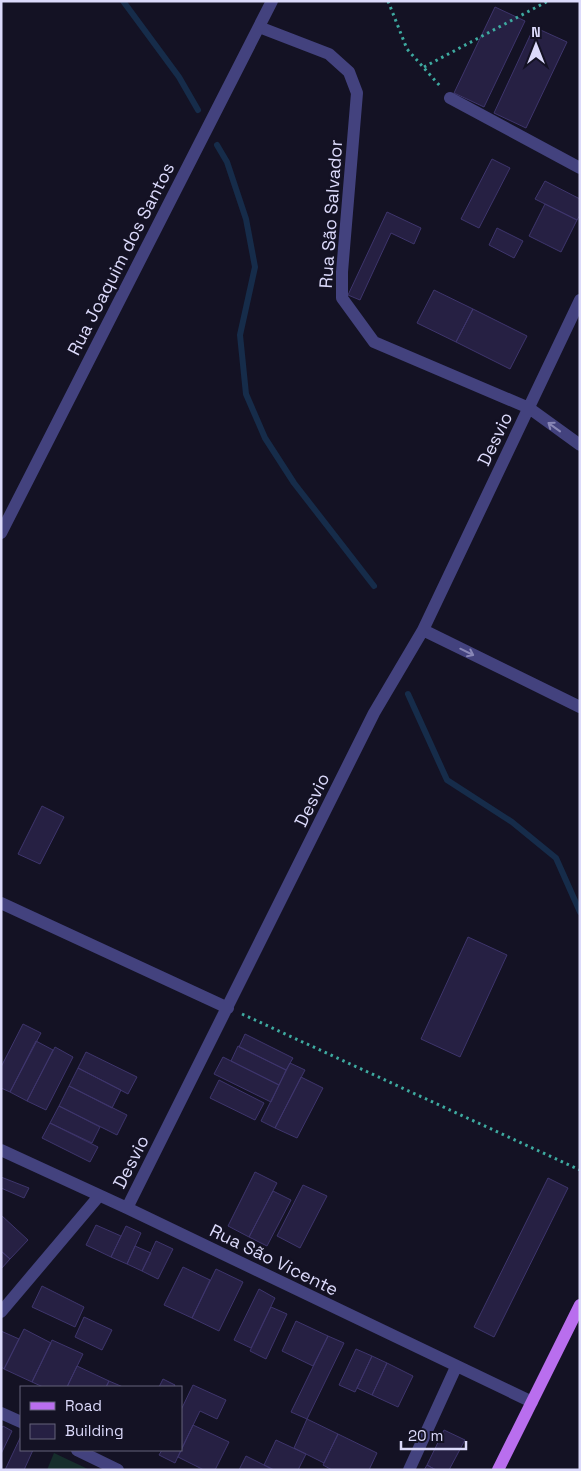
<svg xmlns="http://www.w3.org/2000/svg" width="581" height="1471" viewBox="0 0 581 1471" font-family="'Space Grotesk',sans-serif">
  <rect width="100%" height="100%" fill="#141224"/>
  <!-- green -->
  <path fill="#162e2c" d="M 54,1453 L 90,1470 L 47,1470 Z"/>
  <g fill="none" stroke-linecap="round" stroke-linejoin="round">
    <!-- stream -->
    <path stroke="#162c4a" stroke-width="6" d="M 123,1 L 179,77 L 198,110
      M 217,145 L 227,162 L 246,219 L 255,267 L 240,335 L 246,394 L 265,438 L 294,483 L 374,586
      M 408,694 L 447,780 L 512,822 L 556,858 L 580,912"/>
  </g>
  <!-- building -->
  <path fill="#262043" stroke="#3e356c" d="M 495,7 L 525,21 L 484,107 L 454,93 Z
    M 534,27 L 567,42 L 526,128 L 494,113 Z
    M 492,159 L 510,168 L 479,228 L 461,219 Z
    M 545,181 L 580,199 L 580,215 L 577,220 L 535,199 Z
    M 545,204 L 577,220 L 561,252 L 529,236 Z
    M 387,212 L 421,228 L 414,244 L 391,233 L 360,300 L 348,295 Z
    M 497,228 L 523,241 L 514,258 L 489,245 Z
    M 434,290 L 473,309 L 456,342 L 417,323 Z
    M 473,309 L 527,336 L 510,369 L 456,342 Z
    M 42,806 L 64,817 L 40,864 L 18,854 Z
    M 468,937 L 507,955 L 460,1057 L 421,1039 Z
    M 23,1024 L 41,1033 L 10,1092 L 1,1088 L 1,1067 Z
    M 245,1034 L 293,1058 L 286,1070 L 239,1047 Z
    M 36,1041 L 53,1050 L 27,1101 L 10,1092 Z
    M 238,1046 L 286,1070 L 279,1085 L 231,1061 Z
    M 55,1047 L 73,1057 L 46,1110 L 27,1101 Z
    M 86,1052 L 137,1077 L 128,1094 L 78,1068 Z
    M 223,1057 L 279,1085 L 271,1102 L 214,1074 Z
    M 290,1063 L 305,1070 L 275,1128 L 261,1121 Z
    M 78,1068 L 121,1090 L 112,1108 L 69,1086 Z
    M 301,1077 L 323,1088 L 297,1138 L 275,1128 Z
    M 219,1080 L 264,1103 L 255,1120 L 210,1098 Z
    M 69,1086 L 127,1115 L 117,1135 L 59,1106 Z
    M 59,1106 L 100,1127 L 92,1143 L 50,1123 Z
    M 50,1123 L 98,1147 L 90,1162 L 42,1138 Z
    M 255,1172 L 277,1183 L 249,1237 L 228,1226 Z
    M 1,1177 L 29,1188 L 24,1198 L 1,1188 Z
    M 548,1178 L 568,1188 L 494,1337 L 474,1327 Z
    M 303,1185 L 327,1196 L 300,1248 L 277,1236 Z
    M 273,1191 L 291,1200 L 267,1246 L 249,1237 Z
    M 1,1215 L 28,1240 L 10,1259 L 1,1251 Z
    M 96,1225 L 121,1236 L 111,1257 L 86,1245 Z
    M 126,1226 L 141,1233 L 127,1264 L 111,1257 Z
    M 156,1241 L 173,1249 L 158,1279 L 142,1271 Z
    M 135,1246 L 151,1253 L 142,1271 L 127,1264 Z
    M 1,1251 L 10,1259 L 1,1269 Z
    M 183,1267 L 210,1280 L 192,1318 L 164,1305 Z
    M 216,1269 L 243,1282 L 219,1331 L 192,1318 Z
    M 42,1286 L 84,1307 L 75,1327 L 32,1307 Z
    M 259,1289 L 275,1298 L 251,1348 L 234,1340 Z
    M 271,1307 L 287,1314 L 266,1359 L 250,1351 Z
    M 84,1317 L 112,1330 L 102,1350 L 75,1337 Z
    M 296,1321 L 328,1336 L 313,1366 L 282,1351 Z
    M 24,1329 L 51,1343 L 32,1382 L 4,1369 Z
    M 1,1331 L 19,1339 L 4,1369 L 1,1367 Z
    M 328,1336 L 344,1343 L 307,1419 L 291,1412 Z
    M 52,1340 L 83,1354 L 67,1387 L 43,1387 L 32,1382 Z
    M 356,1349 L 372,1356 L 355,1392 L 339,1385 Z
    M 372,1356 L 387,1363 L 372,1395 L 357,1388 Z
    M 387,1363 L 413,1376 L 398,1407 L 372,1395 Z
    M 77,1366 L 109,1381 L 106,1387 L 67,1387 Z
    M 163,1379 L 175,1385 L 174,1387 L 159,1387 Z
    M 109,1381 L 123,1387 L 106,1387 Z
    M 193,1385 L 226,1400 L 217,1419 L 200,1411 L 181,1450 L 181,1410 Z
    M 307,1419 L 338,1434 L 324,1463 L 294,1448 Z
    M 193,1425 L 229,1442 L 215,1470 L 204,1470 L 178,1457 Z
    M 3,1426 L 12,1431 L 1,1454 L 1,1429 Z
    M 444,1430 L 465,1440 L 449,1470 L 436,1470 L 427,1465 Z
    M 338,1434 L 377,1453 L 369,1470 L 332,1470 L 323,1465 Z
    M 21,1436 L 21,1450 L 33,1450 L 24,1470 L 5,1470 Z
    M 276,1440 L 306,1454 L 298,1470 L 274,1470 L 264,1465 Z
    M 162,1450 L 181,1450 L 175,1463 L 159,1455 Z
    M 246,1456 L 274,1470 L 239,1470 Z
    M 427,1465 L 436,1470 L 424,1470 Z"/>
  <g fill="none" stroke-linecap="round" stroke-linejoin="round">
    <!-- path -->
    <path stroke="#3eaaa0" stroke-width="3" stroke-dasharray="2.5 4" stroke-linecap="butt" d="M 388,1 L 407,49 L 440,86
      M 424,67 L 548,1
      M 242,1014 L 580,1170"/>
    <!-- minor -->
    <path stroke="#43427e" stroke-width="12" d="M 259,27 L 329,54 L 349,72 L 357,93 L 342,272 L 342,298 L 374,342 L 529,408 L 580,445
      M 450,98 L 580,168
      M 1,533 L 272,1
      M 423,630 L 580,707
      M 1,903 L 228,1008
      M 1,1150 L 127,1208 L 532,1402
      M 127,1208 L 374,713 L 423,630 L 580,300
      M 1,1312 L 99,1196
      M 1,1413 L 21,1422
      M 77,1450 L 118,1470
      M 409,1470 L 456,1367"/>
    <!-- primary -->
    <path stroke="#b96eee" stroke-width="12" d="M 498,1470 L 580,1305"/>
  </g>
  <!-- one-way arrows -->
  <defs><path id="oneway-shaft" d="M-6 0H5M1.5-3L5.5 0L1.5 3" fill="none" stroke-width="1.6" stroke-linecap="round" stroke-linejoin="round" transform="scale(1.25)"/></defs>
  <g stroke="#8886b6">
    <use href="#oneway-shaft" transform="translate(554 427) rotate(-144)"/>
    <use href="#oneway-shaft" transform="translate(467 652) rotate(26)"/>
  </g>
  <g text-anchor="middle" stroke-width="4.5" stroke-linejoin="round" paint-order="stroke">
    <!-- street labels -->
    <g font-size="18" fill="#dcdafb" stroke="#141224">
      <text transform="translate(331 214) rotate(-86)" y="6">Rua São Salvador</text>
      <text transform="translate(121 259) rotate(-63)" y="6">Rua Joaquim dos Santos</text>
      <text transform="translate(495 439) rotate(-64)" y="6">Desvio</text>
      <text transform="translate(312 800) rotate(-64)" y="6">Desvio</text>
      <text transform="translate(131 1162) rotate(-63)" y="6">Desvio</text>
      <text transform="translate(274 1260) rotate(26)" y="6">Rua São Vicente</text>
    </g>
  </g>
  <!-- border -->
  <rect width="581" height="1471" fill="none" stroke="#dcdafb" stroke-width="5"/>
  <!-- legend -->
  <rect x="20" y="1386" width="162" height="65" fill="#141224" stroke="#64627a"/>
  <rect x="30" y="1402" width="25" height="8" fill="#b96eee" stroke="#64627a"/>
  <text x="65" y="1411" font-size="15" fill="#dcdafb">Road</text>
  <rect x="30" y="1424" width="25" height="15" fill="#262043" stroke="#64627a"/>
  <text x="65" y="1436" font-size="15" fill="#dcdafb">Building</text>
  <!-- north arrow -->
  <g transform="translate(536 45)" stroke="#141224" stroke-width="4" paint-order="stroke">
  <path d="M0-4L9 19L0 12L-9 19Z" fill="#dcdafb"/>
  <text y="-8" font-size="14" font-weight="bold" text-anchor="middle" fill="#dcdafb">N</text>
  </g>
  <!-- scale -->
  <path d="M401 1441v8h65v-8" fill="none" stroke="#dcdafb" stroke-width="2.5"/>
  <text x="408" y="1441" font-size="15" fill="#dcdafb" stroke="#141224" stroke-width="4" paint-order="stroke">20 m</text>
</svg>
